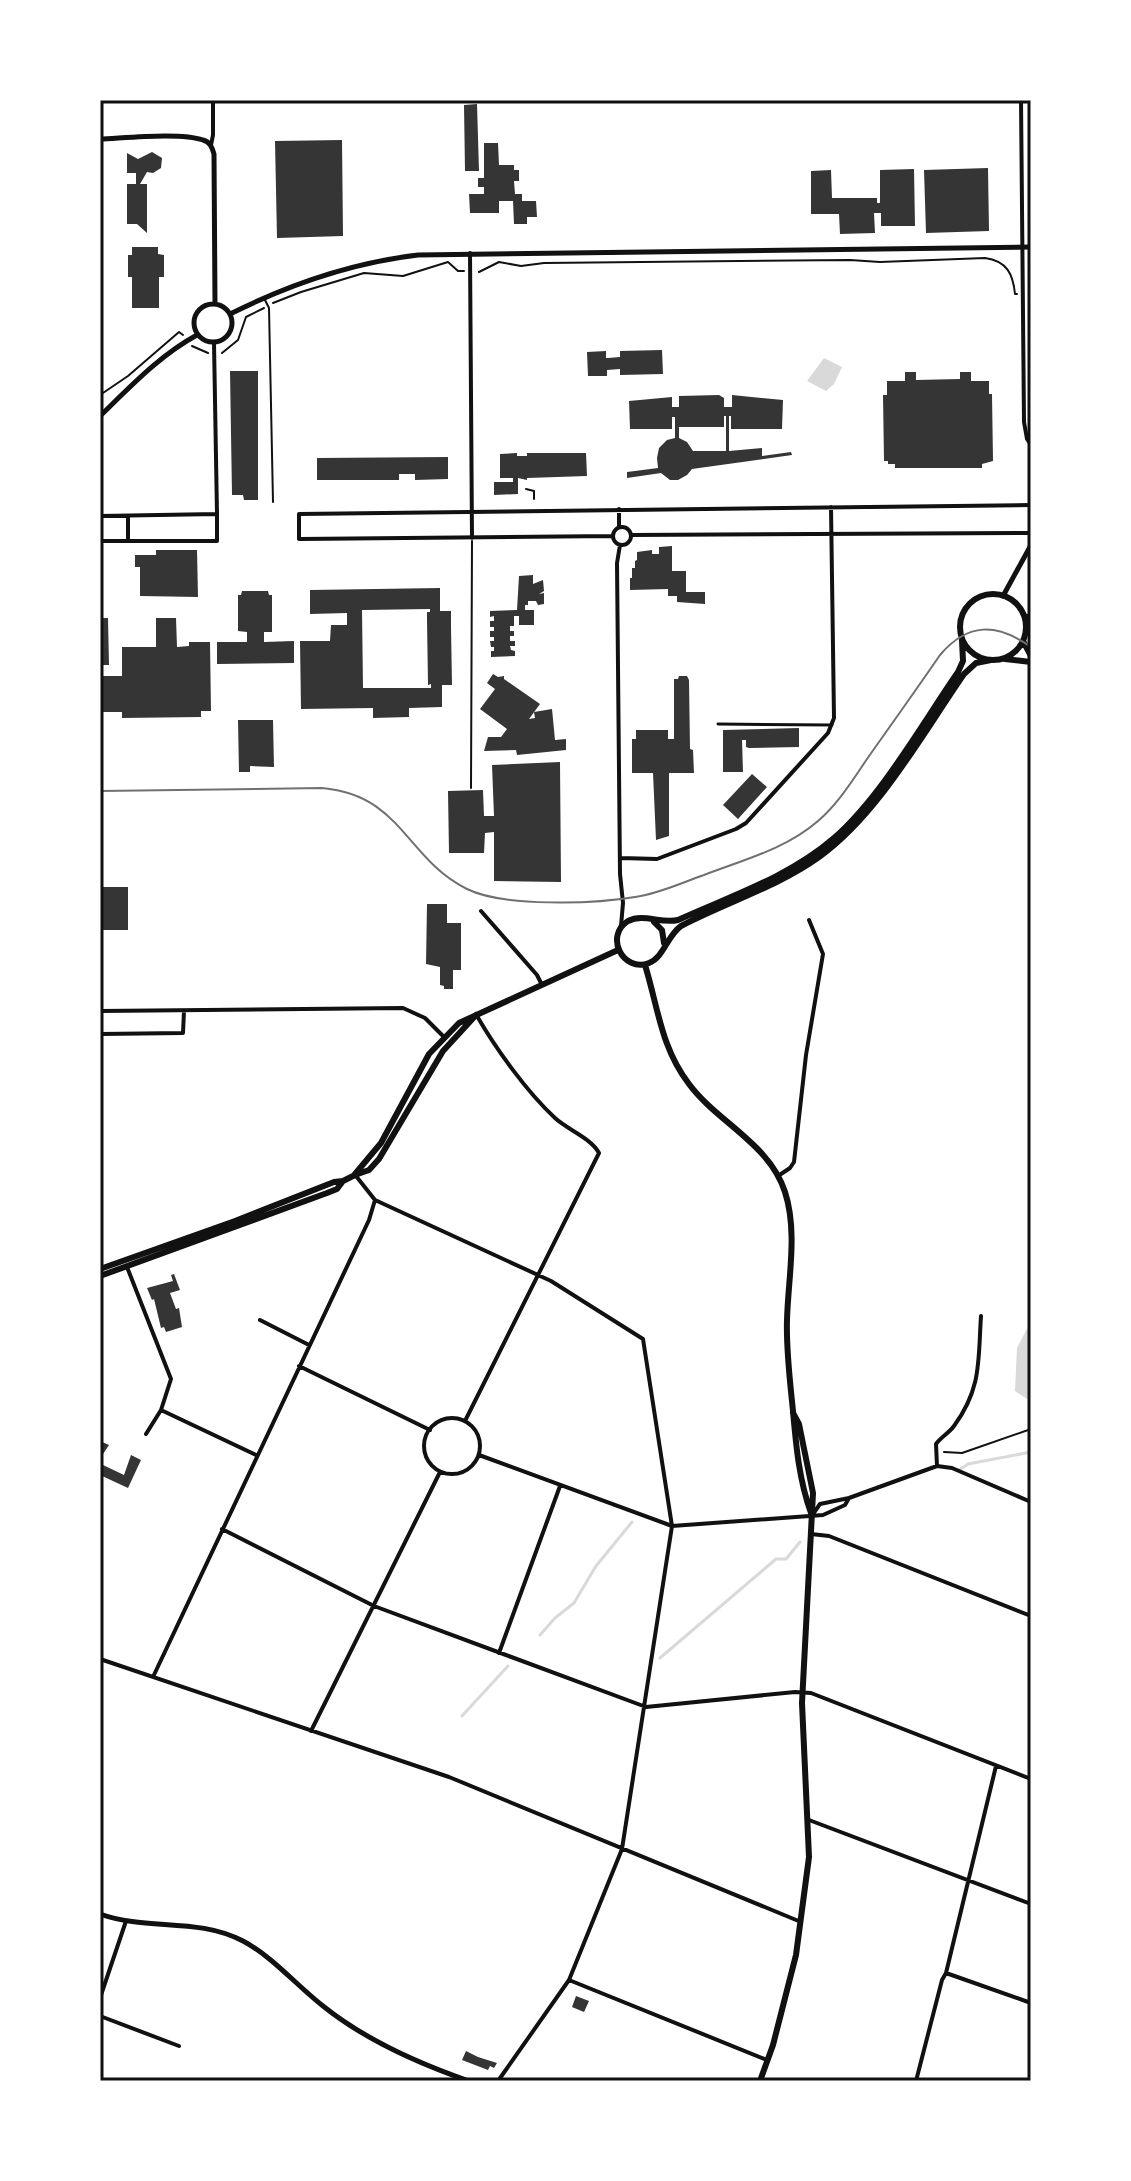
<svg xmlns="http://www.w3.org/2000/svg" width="1131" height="2181" viewBox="0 0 1131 2181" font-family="Cabin,sans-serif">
  <rect width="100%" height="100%" fill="#fff"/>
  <!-- water -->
  <path fill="#d9d9d9" d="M 824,358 L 842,367 L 834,384 L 826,391 L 807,381 Z
    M 1031,1321 L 1031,1398 L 1027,1399 L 1015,1391 L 1017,1348 Z"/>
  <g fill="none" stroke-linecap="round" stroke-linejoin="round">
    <!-- stream -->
    <path stroke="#d9d9d9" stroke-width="3" d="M 959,1470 L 968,1464 L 1031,1452
      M 540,1635 L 555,1618 L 574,1603 L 596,1566 L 632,1522
      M 660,1658 L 776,1559 L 786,1559 L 800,1542
      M 462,1716 L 508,1666"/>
  </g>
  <!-- building -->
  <path fill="#353535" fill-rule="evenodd" d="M 477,104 L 479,171 L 465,171 L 464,105 Z
    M 342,140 L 343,236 L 277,238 L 275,141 Z
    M 484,143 L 498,143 L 499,165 L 514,165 L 514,170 L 519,170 L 519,181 L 514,181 L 515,194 L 522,194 L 522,201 L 536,201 L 537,217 L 527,217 L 527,224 L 514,224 L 513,201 L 499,201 L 499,213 L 470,213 L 469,194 L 484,194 L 484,187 L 478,187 L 478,178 L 484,178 Z
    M 127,153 L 138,159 L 152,152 L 162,158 L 161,168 L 153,173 L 147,172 L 140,184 L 147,184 L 147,233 L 137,224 L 127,224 L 127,184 L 136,184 L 136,173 L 127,173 Z
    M 988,168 L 989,231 L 926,233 L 924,170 Z
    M 914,169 L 915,226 L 881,226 L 881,213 L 874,213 L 875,233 L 840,234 L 839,214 L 811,214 L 811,171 L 831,170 L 832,198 L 877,198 L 877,203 L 880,203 L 880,170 Z
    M 132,247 L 158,247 L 158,254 L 164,255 L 164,277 L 159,277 L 159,308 L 132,308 L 132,277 L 128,277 L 128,255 L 132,255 Z
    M 662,350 L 663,374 L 620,375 L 620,369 L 607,370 L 607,376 L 588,376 L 587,352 L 606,351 L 606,358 L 608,358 L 620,357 L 620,351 Z
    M 230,371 L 258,371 L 258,500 L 244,500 L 243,495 L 232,495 Z
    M 905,372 L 916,372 L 916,380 L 960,379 L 960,372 L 971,372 L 971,381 L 989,381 L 989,394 L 992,394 L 993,461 L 982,464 L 982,468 L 895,468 L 895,464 L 888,464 L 888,461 L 884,461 L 883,395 L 887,395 L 887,381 L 905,381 Z
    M 719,395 L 724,398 L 724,407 L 732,407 L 732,395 L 783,400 L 782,429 L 731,429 L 731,416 L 729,416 L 729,451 L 762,448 L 762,456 L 791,452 L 792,455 L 692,469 L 687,475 L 678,480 L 670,480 L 661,473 L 627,478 L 627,472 L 658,468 L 657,458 L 659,448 L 667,440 L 675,438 L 675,417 L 672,417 L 672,429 L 630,429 L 629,401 L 672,397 L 672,407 L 679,407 L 679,396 ZM 724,416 L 726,416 L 726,451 L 693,451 L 687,442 L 679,438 L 679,427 L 724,427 Z
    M 517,453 L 517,456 L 527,456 L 527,453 L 586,453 L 587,476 L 527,478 L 527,480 L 518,478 L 518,494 L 494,495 L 494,482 L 513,482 L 513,478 L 500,478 L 500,454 Z
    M 448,457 L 448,479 L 415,480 L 415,474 L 399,474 L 399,480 L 317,480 L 317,458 Z
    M 672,546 L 672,571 L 686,571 L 686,592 L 705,592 L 705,604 L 677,602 L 677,596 L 668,596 L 668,589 L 630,590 L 630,578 L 632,578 L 632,568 L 635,568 L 635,561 L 637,560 L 637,552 L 652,550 L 652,554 L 659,554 L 659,547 Z
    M 156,550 L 197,550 L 198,597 L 140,596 L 140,567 L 135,567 L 135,555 L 156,555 Z
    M 533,575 L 533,584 L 543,580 L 544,591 L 539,594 L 544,593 L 544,604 L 538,605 L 536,601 L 528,601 L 528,605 L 525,605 L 525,610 L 534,610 L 534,625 L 519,625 L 519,616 L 514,616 L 514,626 L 510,626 L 510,631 L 514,631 L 514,636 L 510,636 L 510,641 L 515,641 L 515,646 L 510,646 L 511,650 L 515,651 L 515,656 L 491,657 L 491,651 L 494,651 L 494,647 L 491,647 L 490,641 L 494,641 L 494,637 L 490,637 L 490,631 L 494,631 L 494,627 L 490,627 L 490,621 L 494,621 L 494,616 L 490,617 L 490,611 L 517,610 L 519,576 Z
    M 440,588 L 440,611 L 451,611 L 451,627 L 452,685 L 442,685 L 442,707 L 409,708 L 409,717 L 373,718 L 373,708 L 301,709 L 300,641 L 330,641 L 331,625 L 347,625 L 347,613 L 310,614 L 310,590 ZM 430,609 L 430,612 L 427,612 L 427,620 L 428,685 L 431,684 L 431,688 L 363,688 L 362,610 Z
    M 242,591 L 268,591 L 269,595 L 272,595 L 272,632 L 264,632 L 264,642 L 294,641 L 294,663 L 217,664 L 217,642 L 247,642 L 247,632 L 238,631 L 238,595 L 241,595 Z
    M 100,618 L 108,618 L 109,665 L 100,665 Z
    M 156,618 L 176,618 L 177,647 L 189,646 L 189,642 L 210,642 L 211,711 L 201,711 L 201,717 L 122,718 L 122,712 L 100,712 L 100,676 L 122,676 L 122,647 L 156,647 Z
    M 493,674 L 498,677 L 504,676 L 504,679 L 540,704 L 529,719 L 535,718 L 534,712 L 552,709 L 555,740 L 566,739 L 566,750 L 517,755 L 516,750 L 484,751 L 488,737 L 501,737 L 507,729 L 480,709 L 495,689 L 487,683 Z
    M 679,676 L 687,676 L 689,680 L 690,749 L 693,750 L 694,773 L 669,773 L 669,836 L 656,840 L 653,773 L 632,773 L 632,739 L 636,739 L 636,730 L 668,730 L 668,739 L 674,739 L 674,679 L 678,679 Z
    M 238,720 L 273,720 L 274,767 L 250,766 L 250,772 L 239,772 Z
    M 799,728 L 799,747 L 749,748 L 746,747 L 746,740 L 742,740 L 743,772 L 723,772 L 723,730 Z
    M 560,762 L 561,882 L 494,881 L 494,832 L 485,833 L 484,853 L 449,853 L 448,791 L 483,790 L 484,816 L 494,816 L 492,765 Z
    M 752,774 L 767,787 L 738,819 L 723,805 Z
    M 100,887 L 128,887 L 128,930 L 100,930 Z
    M 427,904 L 447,904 L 447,923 L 461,923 L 461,970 L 453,970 L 453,989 L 444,989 L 444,986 L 440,985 L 440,967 L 426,964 Z
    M 174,1274 L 180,1290 L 170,1293 L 176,1309 L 179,1308 L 182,1327 L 166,1332 L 164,1327 L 161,1328 L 154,1299 L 152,1300 L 147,1288 L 173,1281 L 171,1275 Z
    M 100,1441 L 109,1445 L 103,1454 L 100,1465 Z
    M 131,1455 L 141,1460 L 128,1488 L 100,1475 L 100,1466 L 103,1465 L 124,1475 Z
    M 576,1996 L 589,2001 L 584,2012 L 572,2007 Z
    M 466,2051 L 478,2057 L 497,2063 L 494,2068 L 490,2066 L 488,2070 L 462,2060 Z"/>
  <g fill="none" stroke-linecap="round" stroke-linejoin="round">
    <!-- path -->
    <path stroke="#111" stroke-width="2" d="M 479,272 L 499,262 L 521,266 L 544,263 L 850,260 L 880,262 L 985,258 C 1007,261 1013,274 1015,294 L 1017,294
      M 273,303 L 301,292 L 364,273 L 403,276 L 448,262 L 458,271 L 464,271
      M 192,346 L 208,353
      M 222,353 L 238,340 L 246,317 L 264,308
      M 100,395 L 128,376 L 179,332 L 183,335
      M 526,489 L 534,491 L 534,499
      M 944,1452 L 962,1453 L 1031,1429"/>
    <!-- service -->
    <path stroke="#111" stroke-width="2" d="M 265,300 L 269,308 L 273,502
      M 471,788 L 472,541"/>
    <!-- pedestrian -->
    <path stroke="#111" stroke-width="3" d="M 718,724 L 832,725"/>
    <!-- minor -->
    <path stroke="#111" stroke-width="4" d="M 1021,100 L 1024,422 L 1027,439 L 1031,445
      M 211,145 L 213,135 L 213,100
      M 470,253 L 472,538
      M 214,343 L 217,514
      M 619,509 L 619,527
      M 100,516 L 217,514 L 217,541 L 100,541
      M 128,516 L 128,541
      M613 536a9 9 0 1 1 18 0a9 9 0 1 1-18 0Z
      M 631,535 L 1031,533
      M 613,536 L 299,539 L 299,514 L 1031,505
      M 620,545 L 617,563 L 620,874 L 623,903 L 621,926
      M 1024,617 L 1031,615
      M 621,858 L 657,859 L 736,829 L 746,823 L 828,733 L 834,718 L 831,507
      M 481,911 L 537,975 L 542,985
      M 100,1011 L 403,1008 L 425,1018 L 444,1037
      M 100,1034 L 183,1033 L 184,1011
      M 778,1176 L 790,1168 L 794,1162 L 806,1055 L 823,954 L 809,920
      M 375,1200 L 551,1281 L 643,1339 L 672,1526 L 622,1849 L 569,1980 L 498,2081
      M 127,1267 L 171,1379 L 161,1410 L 146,1434
      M 260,1320 L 309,1345
      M 299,1366 L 430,1430
      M 161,1410 L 256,1455
      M424 1446a28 28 0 1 1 56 0a28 28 0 1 1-56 0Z
      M 465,1421 L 599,1153 C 591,1138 568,1130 555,1118 C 527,1092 496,1049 477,1016
      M 479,1455 L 672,1526 L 823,1515 L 845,1505 L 849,1498
      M 937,1466 L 936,1444 C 941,1437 949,1433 954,1426 C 982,1388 978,1360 981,1316
      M 813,1514 L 820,1504 L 849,1498 L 937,1466 L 952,1468 L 1031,1502
      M 222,1529 L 374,1606 L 646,1707 L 795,1692 L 811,1693 L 1031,1779
      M 811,1534 L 829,1536 L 1031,1616
      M 499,1653 L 560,1486
      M 100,1659 L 449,1777 L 801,1922
      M 153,1677 L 369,1220 L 375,1200 L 356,1176
      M 311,1731 L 440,1472
      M 100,1800 L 100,1804
      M 809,1820 L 1031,1904
      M 946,1973 L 1031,2003
      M 569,1980 L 767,2060
      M 100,1998 L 126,1921
      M 100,2016 L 179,2046
      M 916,2081 L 942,1980 L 946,1973 L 996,1766"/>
    <!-- tertiary -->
    <path stroke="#111" stroke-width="5" d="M 100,139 C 125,138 181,132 203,140 C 210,142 212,147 214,154 L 215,304
      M194 323a19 19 0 1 1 38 0a19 19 0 1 1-38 0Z
      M 230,314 C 290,284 350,263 418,255 L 1031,247
      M 100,416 C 130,387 160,355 197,335
      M 1003,596 L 1031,545
      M 100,1914 C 147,1931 197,1917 243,1941 C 273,1957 296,1985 323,2006 C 364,2039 420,2064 469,2081"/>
    <!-- secondary -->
    <path stroke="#111" stroke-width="6" d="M960 627a33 33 0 1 1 66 0a33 33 0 1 1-66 0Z
      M 962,640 L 963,661 L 958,672 C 922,724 881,797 834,838 C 789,877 731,896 678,920 C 661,924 643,913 628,921 C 604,936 623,973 649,963 C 664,957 667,936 681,926 C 727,902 777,887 819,857 C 878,815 923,733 964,674 L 976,663 L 991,660
      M 1023,641 L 1031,656
      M 1005,659 L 1031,662
      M 654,922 L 662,930 L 664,943
      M 645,965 C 658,1007 661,1048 689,1084 C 717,1122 770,1144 785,1192 C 798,1232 788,1279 787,1320 C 786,1350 790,1381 793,1411 C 796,1445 799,1480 811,1513
      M 355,1174 L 381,1143 L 429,1054 L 459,1023 L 618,950
      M 100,1269 L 235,1221 L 334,1182 L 343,1181
      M 100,1276 L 327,1193 L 337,1189 L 343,1181 L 355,1175 L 369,1170 L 379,1159 L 443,1051 L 476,1015
      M 760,2081 L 773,2045 L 796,1955 L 809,1857 L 802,1703 L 813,1493 L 799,1424 L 793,1413"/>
    <!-- tram -->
    <path stroke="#707070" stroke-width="2" d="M 100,791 L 322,788 C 402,795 405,858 467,889 C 503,907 594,904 635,897 C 658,894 681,883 704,875 C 743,860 786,849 818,821 C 838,804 852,781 867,759 C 891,725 916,690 940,655 C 968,622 997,623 1031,647"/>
  </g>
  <!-- border -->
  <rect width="1131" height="2181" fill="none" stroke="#ffffff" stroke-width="204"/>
  <rect x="102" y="102" width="927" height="1977" fill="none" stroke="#111" stroke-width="3"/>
</svg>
